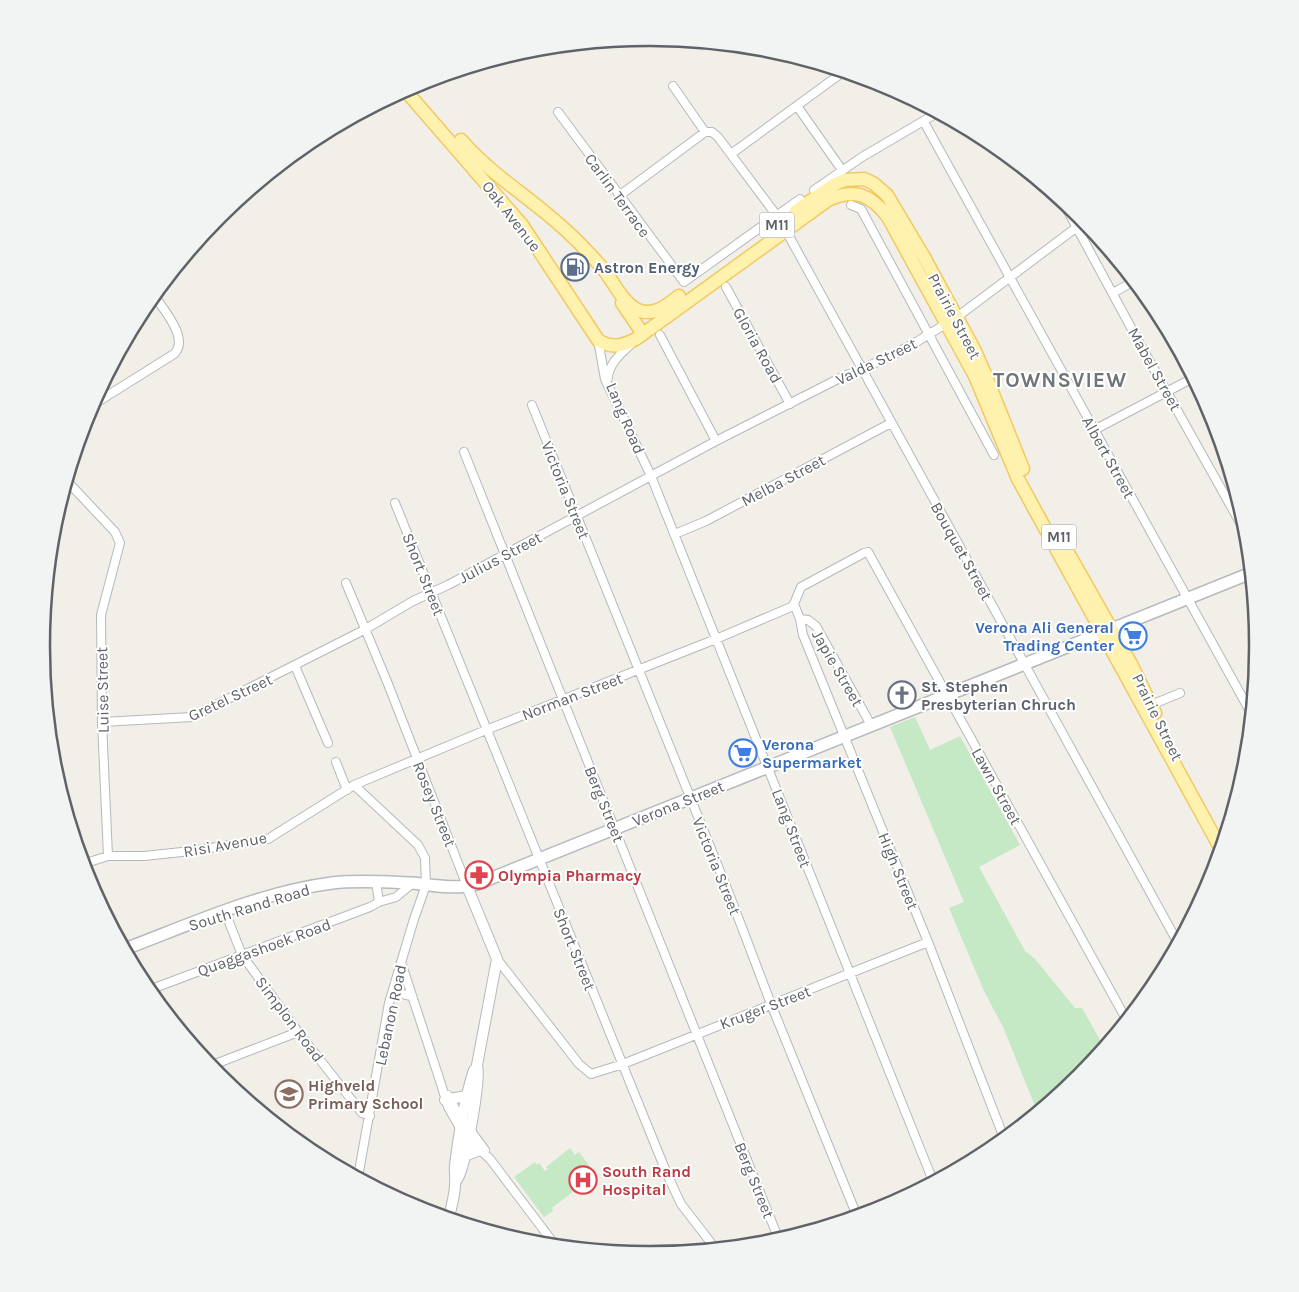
<svg xmlns="http://www.w3.org/2000/svg" width="1299" height="1292" viewBox="0 0 1299 1292" font-family="Karla,sans-serif">
  <rect width="100%" height="100%" fill="#f1efe8"/>
  <!-- green -->
  <path fill="#c5e8c5" d="M 915,717 L 930,750 L 960,736 L 1020,845 L 979,867 L 1025,951 L 1035,959 L 1075,1008 L 1082,1008 L 1104,1047 L 1080,1076 L 1037,1111 L 1003,1027 L 984,991 L 949,908 L 964,902 L 890,727 Z
    M 570,1148 L 575,1155 L 579,1152 L 597,1176 L 585,1184 L 582,1180 L 573,1187 L 575,1190 L 552,1208 L 553,1211 L 544,1217 L 514,1177 L 535,1162 L 537,1165 L 539,1163 L 545,1171 L 548,1169 L 546,1167 Z"/>
  <g fill="none" stroke-linecap="round" stroke-linejoin="round">
    <!-- minor casing -->
    <g stroke="#b5b8bc" stroke-width="10">
      <path id="minor" d="M 673,86 L 705,132 L 712,132 L 718,137 L 777,216
        M 797,106 L 842,170
        M 558,112 L 684,282 L 800,199
        M 924,122 L 1251,713
        M 731,154 L 843,72
        M 814,190 L 862,157 L 937,113
        M 619,196 L 705,132
        M 1063,202 L 1135,335 L 1247,535
        M 851,205 L 861,209 L 994,455
        M 790,238 L 1178,943
        M 726,287 L 790,404
        M 1113,293 L 1134,281
        M 660,335 L 716,441
        M 598,340 L 605,379 L 651,476 L 933,1181
        M 608,378 C 609,363 621,354 631,344
        M 532,405 L 730,896 L 771,1004 L 857,1216
        M 91,406 L 174,354 C 190,339 163,309 154,295
        M 1094,430 L 1193,378
        M 464,452 L 779,1240
        M 67,481 L 115,532 L 120,543 L 101,615 L 102,722 L 108,856
        M 395,503 L 667,1174 L 681,1204 L 715,1248
        M 675,534 L 706,521 L 891,423
        M 346,583 L 388,684 L 467,886
        M 794,604 L 800,619 L 803,635 L 928,942 L 1004,1138
        M 800,619 L 808,620 L 816,626 L 871,725
        M 295,666 L 328,743
        M 1151,705 L 1180,693
        M 102,722 L 192,717 L 364,630 L 413,601 L 448,585 L 716,441 L 842,377 L 887,358 L 913,344 L 957,317 L 1077,227 L 1086,223
        M 336,762 L 347,790
        M 354,785 L 418,845 L 425,858 L 426,885 L 414,919 L 389,1003 L 358,1177
        M 83,864 L 108,856 L 144,856 L 191,851 L 268,839 L 354,785 L 486,730 L 716,639 L 791,607 L 794,604 L 801,587 L 864,553 L 868,552 L 1126,1019
        M 379,902 L 396,897 L 413,883
        M 225,912 L 242,955 L 298,1032 L 362,1113 L 370,1116
        M 497,959 L 579,1064 L 591,1074 L 623,1064 L 928,942
        M 401,962 L 441,1084 L 448,1107 L 460,1128 L 480,1150 L 490,1159 L 555,1245
        M 149,990 L 370,907 L 379,902 L 376,882
        M 393,992 L 411,996
        M 210,1066 L 298,1032
        M 448,1095 L 457,1112 L 485,1150"/>
    </g>
    <!-- tertiary casing -->
    <g stroke="#b5b8bc" stroke-width="12">
      <path id="tertiary" d="M 445,1100 L 466,1096
        M 462,1157 L 480,1150
        M 456,1181 C 465,1173 481,1078 477,1065 L 497,959 L 467,886
        M 449,1218 C 451,1207 455,1195 455,1184 C 456,1178 454,1171 455,1165 C 459,1133 464,1100 474,1070"/>
    </g>
    <!-- secondary casing -->
    <g stroke="#b6babf" stroke-width="14">
      <path id="secondary" d="M 125,949 C 191,924 261,892 332,883 C 358,880 386,882 412,883 C 433,885 456,890 477,884 L 1251,573"/>
    </g>
    <!-- primary casing -->
    <g stroke="#f2c960" stroke-width="15">
      <path id="primary" d="M 405,90 L 522,225 L 598,340 C 612,349 622,346 636,339 L 828,200 C 855,188 870,194 888,217 L 975,376 L 1018,479 L 1221,849
        M 461,140 C 486,169 518,190 547,214 C 568,231 587,250 604,270 C 614,283 623,303 638,310 C 653,317 668,305 679,296
        M 796,211 L 835,184 L 845,180 L 864,179 L 873,183 L 887,195 L 924,257 L 974,349 L 985,374 L 1023,469
        M 622,303 L 643,334
        M 1058,535 L 1131,664 L 1155,713"/>
    </g>
    <!-- minor -->
    <use href="#minor" stroke="#fff" stroke-width="8"/>
    <!-- tertiary -->
    <use href="#tertiary" stroke="#fff" stroke-width="10"/>
    <!-- secondary -->
    <use href="#secondary" stroke="#fff" stroke-width="11"/>
    <!-- primary -->
    <use href="#primary" stroke="#fff2af" stroke-width="12"/>
  </g>
  <!-- icons -->
  <defs>
    <g id="fuel-ring" transform="scale(1.4375)"><circle r="9.5" fill="#fff" stroke="#5c6f8a" stroke-width="1.5"/><path d="M-5.5-6h7V0h2V4h1.3V-2.5L3-4.5l.8-.8L6-3V5H2.5V1h-1V6h-7ZM-4.2-4.7v3.2H.2V-4.7Z" fill="#5c6f8a"/></g>
    <g id="supermarket-ring" transform="scale(1.4375)"><circle r="9.5" fill="#fff" stroke="#3f7fe0" stroke-width="1.5"/><path d="M-6-5.5h2.5l.6 2H6L4.5 2H-2.5L-4.4-4H-6ZM-1.5 3.2a1.3 1.3 0 1 0 .1 0ZM3 3.2a1.3 1.3 0 1 0 .1 0Z" fill="#3f7fe0"/></g>
    <g id="church-ring" transform="scale(1.4375)"><circle r="9.5" fill="#fff" stroke="#6b7280" stroke-width="1.5"/><path d="M-1.2-6h2.4v3.5h3.3v2.4h-3.3V6h-2.4V-.1h-3.3v-2.4h3.3Z" fill="#6b7280"/></g>
    <g id="pharmacy-ring" transform="scale(1.4375)"><circle r="9.5" fill="#fff" stroke="#e0444e" stroke-width="1.5"/><path d="M-2-6h4v4h4v4h-4v4h-4v-4h-4v-4h4Z" fill="#e0444e"/></g>
    <g id="school-ring" transform="scale(1.4375)"><circle r="9.5" fill="#fff" stroke="#8d6e63" stroke-width="1.5"/><path d="M0-5L7-2L0 1L-7-2ZM-4 1L0 2.5L4 1V4Q0 6-4 4Z" fill="#8d6e63"/></g>
    <g id="hospital-ring" transform="scale(1.4375)"><circle r="9.5" fill="#fff" stroke="#e0444e" stroke-width="1.5"/><path d="M-5-5h3v3.5h4V-5h3V5h-3V1.5h-4V5h-3Z" fill="#e0444e"/></g>
  </defs>
  <g fill-rule="evenodd">
    <use href="#fuel-ring" x="575" y="267"/>
    <use href="#supermarket-ring" x="1133" y="636"/>
    <use href="#church-ring" x="902" y="695"/>
    <use href="#supermarket-ring" x="743" y="753"/>
    <use href="#pharmacy-ring" x="479" y="875"/>
    <use href="#school-ring" x="289" y="1094"/>
    <use href="#hospital-ring" x="583" y="1180"/>
  </g>
  <g text-anchor="middle" stroke-width="4" stroke-linejoin="round" paint-order="stroke">
    <!-- shield labels -->
    <g fill="#fff" stroke="#8f9295" stroke-width="1">
      <rect x="759.5" y="212.5" width="35" height="25" rx="4"/>
      <rect x="1041.5" y="524.5" width="35" height="25" rx="4"/>
    </g>
    <g font-size="15" font-weight="bold" fill="#5f6368">
      <text x="777" y="230">M11</text>
      <text x="1059" y="542">M11</text>
    </g>
    <!-- street labels -->
    <g font-size="16" fill="#5f6368" stroke="#fff">
      <text transform="translate(618 195) rotate(54)" y="6">Carlin Terrace</text>
      <text transform="translate(512 216) rotate(52)" y="6">Oak Avenue</text>
      <text transform="translate(955 316) rotate(62)" y="6">Prairie Street</text>
      <text transform="translate(758 345) rotate(61)" y="6">Gloria Road</text>
      <text transform="translate(876 361) rotate(-26)" y="6">Valda Street</text>
      <text transform="translate(1155 369) rotate(61)" y="6">Mabel Street</text>
      <text transform="translate(626 418) rotate(67)" y="6">Lang Road</text>
      <text transform="translate(1109 457) rotate(61)" y="6">Albert Street</text>
      <text transform="translate(783 480) rotate(-28)" y="6">Melba Street</text>
      <text transform="translate(566 490) rotate(68)" y="6">Victoria Street</text>
      <text transform="translate(962 551) rotate(61)" y="6">Bouquet Street</text>
      <text transform="translate(500 557) rotate(-28)" y="6">Julius Street</text>
      <text transform="translate(424 574) rotate(68)" y="6">Short Street</text>
      <text transform="translate(838 668) rotate(60)" y="6">Japie Street</text>
      <text transform="translate(102 690) rotate(-91)" y="6">Luise Street</text>
      <text transform="translate(572 696) rotate(-21)" y="6">Norman Street</text>
      <text transform="translate(230 697) rotate(-25)" y="6">Gretel Street</text>
      <text transform="translate(1158 717) rotate(64)" y="6">Prairie Street</text>
      <text transform="translate(997 786) rotate(61)" y="6">Lawn Street</text>
      <text transform="translate(678 803) rotate(-22)" y="6">Verona Street</text>
      <text transform="translate(435 804) rotate(68)" y="6">Rosey Street</text>
      <text transform="translate(605 804) rotate(68)" y="6">Berg Street</text>
      <text transform="translate(792 828) rotate(69)" y="6">Lang Street</text>
      <text transform="translate(225 844) rotate(-10)" y="6">Risi Avenue</text>
      <text transform="translate(717 866) rotate(68)" y="6">Victoria Street</text>
      <text transform="translate(899 871) rotate(68)" y="6">High Street</text>
      <text transform="translate(249 907) rotate(-17)" y="6">South Rand Road</text>
      <text transform="translate(264 947) rotate(-20)" y="6">Quaggashoek Road</text>
      <text transform="translate(575 949) rotate(68)" y="6">Short Street</text>
      <text transform="translate(765 1007) rotate(-21)" y="6">Kruger Street</text>
      <text transform="translate(390 1015) rotate(-78)" y="6">Lebanon Road</text>
      <text transform="translate(290 1019) rotate(53)" y="6">Simplon Road</text>
      <text transform="translate(755 1180) rotate(68)" y="6">Berg Street</text>
    </g>
    <!-- service labels -->
    <g font-size="16" font-weight="bold" fill="#4e5e75" stroke="#fff" text-anchor="start">
      <text x="594" y="273">Astron Energy</text>
    </g>
    <!-- shop labels -->
    <g font-size="16" font-weight="bold" fill="#366cbe" stroke="#fff" text-anchor="end">
      <text x="1114" y="633">Verona Ali General<tspan x="1114" dy="18">Trading Center</tspan></text>
      <text x="762" y="750" text-anchor="start">Verona<tspan x="762" dy="18">Supermarket</tspan></text>
    </g>
    <!-- worship labels -->
    <g font-size="16" font-weight="bold" fill="#5b616d" stroke="#fff" text-anchor="start">
      <text x="921" y="692">St. Stephen<tspan x="921" dy="18">Presbyterian Chruch</tspan></text>
    </g>
    <!-- health labels -->
    <g font-size="16" font-weight="bold" fill="#be3a42" stroke="#fff" text-anchor="start">
      <text x="498" y="881">Olympia Pharmacy</text>
      <text x="602" y="1177">South Rand<tspan x="602" dy="18">Hospital</tspan></text>
    </g>
    <!-- education labels -->
    <g font-size="16" font-weight="bold" fill="#785e54" stroke="#fff" text-anchor="start">
      <text x="308" y="1091">Highveld<tspan x="308" dy="18">Primary School</tspan></text>
    </g>
    <!-- district labels -->
    <g font-size="21" font-weight="bold" letter-spacing="1" fill="#70757a" stroke="#fff">
      <text x="1060" y="387">TOWNSVIEW</text>
    </g>
  </g>
  <!-- crop -->
  <path d="M0 0H1299V1292H0ZM649 46H650A599 599 0 0 1 1249 645V647A599 599 0 0 1 650 1246H649A599 599 0 0 1 50 647V645A599 599 0 0 1 649 46Z" fill="#f2f3f3" fill-rule="evenodd"/>
  <path fill="none" stroke="#5f6368" stroke-width="2.5" d="M649 46H650A599 599 0 0 1 1249 645V647A599 599 0 0 1 650 1246H649A599 599 0 0 1 50 647V645A599 599 0 0 1 649 46Z"/>
</svg>
